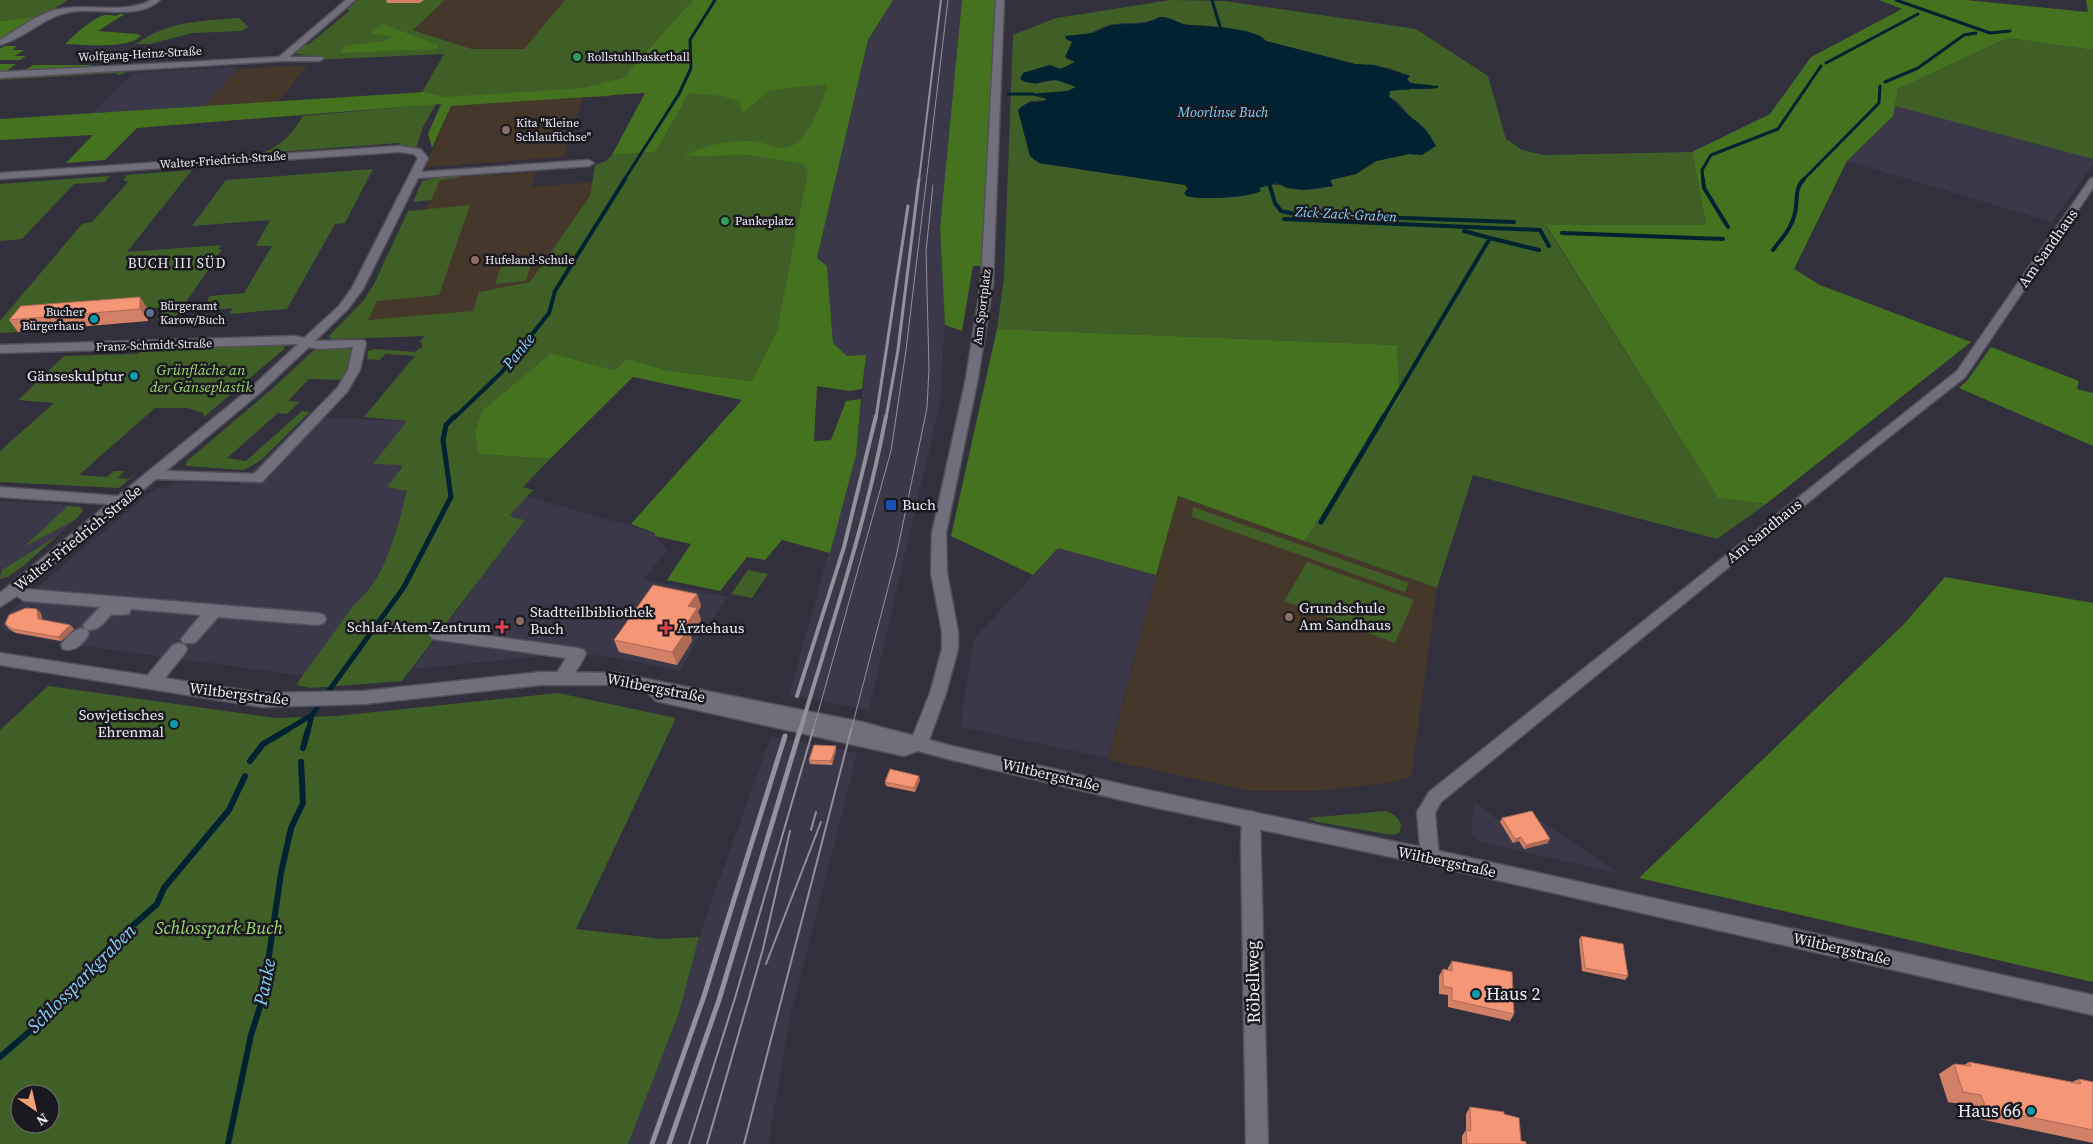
<svg xmlns="http://www.w3.org/2000/svg" width="2093" height="1144" viewBox="0 0 2093 1144" font-family="'Source Serif 4',serif">
  <rect width="100%" height="100%" fill="#32303c"/>
  <!-- built -->
  <path fill="#3b384a" d="M 893,0 L 962,0 L 940,228 L 945,325 L 940,403 L 869,710 L 789,695 L 856,455 L 866,356 L 847,356 L 833,343 L 827,266 L 817,258 L 868,40 Z
    M 239,67 L 205,106 L 93,113 L 134,73 Z
    M 1895,106 L 2093,159 L 2093,165 L 2052,222 L 1847,161 L 1893,116 Z
    M 307,417 L 407,421 L 374,464 L 401,465 L 402,466 L 388,486 L 407,491 L 393,546 L 387,560 L 361,599 L 353,606 L 303,676 L 62,643 L 6,631 L 1,627 L 6,618 L 22,600 L 150,493 L 158,488 L 169,488 L 175,482 L 238,485 Z
    M 526,496 L 655,533 L 655,536 L 667,550 L 644,579 L 728,597 L 700,636 L 680,671 L 611,657 L 572,653 L 413,669 L 525,520 L 511,517 L 510,515 Z
    M 0,501 L 59,504 L 80,507 L 83,511 L 75,520 L 23,566 L 9,576 L 0,579 Z
    M 1058,548 L 1156,575 L 1108,758 L 960,727 L 974,639 Z
    M 771,736 L 857,753 L 789,1022 L 768,1144 L 628,1144 L 679,1013 L 699,937 Z
    M 1474,801 L 1499,821 L 1531,814 L 1618,873 L 1480,842 L 1471,833 Z"/>
  <!-- education -->
  <path fill="#453729" d="M 445,0 L 565,0 L 559,7 L 564,7 L 527,49 L 472,49 L 413,29 Z
    M 308,65 L 278,102 L 205,106 L 237,69 Z
    M 583,97 L 564,157 L 425,167 L 451,106 Z
    M 535,172 L 531,187 L 593,182 L 590,196 L 498,329 L 403,337 L 331,339 L 329,336 L 364,300 L 384,269 L 400,267 L 440,179 L 493,173 L 492,176 Z
    M 1177,496 L 1437,588 L 1411,777 L 1387,783 L 1316,791 L 1251,791 L 1108,760 Z"/>
  <!-- green -->
  <path fill="#3f5f27" fill-rule="evenodd" d="M 0,0 L 68,0 L 43,16 L 0,21 Z
    M 358,0 L 445,0 L 413,30 L 472,49 L 524,49 L 565,0 L 694,0 L 610,96 L 436,104 L 423,127 L 416,148 L 401,147 L 399,143 L 263,153 C 282,145 292,134 303,116 L 416,106 L 409,105 L 421,94 L 444,54 L 311,60 L 311,56 L 293,53 L 303,45 L 309,44 L 349,11 L 347,9 Z
    M 1171,0 L 1225,1 L 1416,29 L 1488,76 L 1506,139 L 1522,150 L 1543,155 L 1692,152 L 1706,225 L 1546,226 L 1718,498 L 1766,504 L 1717,539 L 1473,475 L 1437,588 L 1304,541 L 1400,398 L 1397,345 L 997,329 L 1004,278 L 1013,35 L 1056,18 ZM 1161,17 C 1172,17 1180,25 1190,25 C 1206,26 1257,28 1266,41 L 1355,64 L 1389,68 L 1410,76 L 1407,79 C 1413,86 1424,86 1433,84 L 1390,91 L 1389,97 C 1412,108 1415,132 1422,155 L 1409,154 L 1376,161 L 1356,174 L 1330,180 L 1333,186 C 1324,188 1311,191 1301,189 C 1282,187 1278,181 1259,188 L 1257,193 L 1236,197 L 1194,198 L 1185,185 L 1039,163 L 1030,156 L 1018,110 L 1030,101 L 1047,100 L 1044,96 L 1034,96 C 1047,91 1066,96 1076,87 L 1056,80 L 1034,84 L 1023,73 L 1050,65 C 1059,72 1066,67 1075,62 L 1067,59 L 1072,42 C 1084,37 1097,28 1109,25 C 1128,21 1140,26 1161,17 Z
    M 239,18 L 248,27 L 242,31 L 193,33 L 150,44 L 136,44 C 167,21 201,21 239,18 Z
    M 2008,38 L 2093,50 L 2093,159 L 1895,106 L 1898,89 Z
    M 127,70 L 125,73 L 117,75 L 117,73 L 0,80 L 0,77 Z
    M 828,83 L 777,330 L 752,381 L 670,371 L 627,359 L 614,370 L 551,353 L 482,412 L 475,432 L 478,454 L 550,459 L 523,487 L 533,490 L 510,515 L 512,517 L 525,520 L 402,681 L 311,688 L 296,685 L 353,606 C 387,576 396,533 407,491 L 387,487 L 402,467 L 401,465 L 373,464 L 407,421 L 364,417 L 415,356 L 386,354 L 379,360 L 367,359 L 368,351 L 374,349 L 415,352 L 423,346 L 420,341 L 425,336 L 331,339 L 329,336 L 364,300 L 374,284 L 408,211 L 470,205 L 439,295 L 377,301 L 368,320 L 473,311 L 479,292 L 530,282 L 590,196 L 595,165 L 606,161 L 612,155 L 656,152 L 689,93 Z
    M 373,169 L 345,223 L 335,224 L 287,309 L 229,314 L 233,308 L 201,311 L 210,296 L 244,293 L 272,246 L 256,246 L 270,220 L 192,226 L 226,180 Z
    M 192,170 L 127,252 L 221,245 L 218,249 L 222,250 L 175,318 L 158,320 L 166,307 L 30,318 L 18,332 L 0,333 L 0,321 L 82,224 L 92,222 L 128,182 L 123,180 L 127,175 Z
    M 459,175 L 457,178 L 440,180 L 431,200 L 413,202 L 422,181 L 431,179 L 432,177 Z
    M 110,176 L 105,182 L 74,184 L 22,239 L 0,241 L 0,184 Z
    M 533,258 L 526,281 L 495,284 L 503,261 Z
    M 286,344 L 283,350 L 204,417 L 203,413 L 188,408 L 155,408 L 79,475 L 107,477 L 114,471 L 124,471 L 118,478 L 128,479 L 139,471 L 119,488 L 0,482 L 0,451 L 54,403 L 18,400 L 64,356 L 137,354 L 148,348 Z
    M 348,347 L 352,353 L 342,380 L 309,379 L 288,401 L 299,402 L 287,414 L 278,413 L 227,458 L 246,461 L 302,411 L 310,412 L 261,460 L 248,468 L 243,470 L 186,466 L 186,462 L 273,388 L 316,348 Z
    M 68,506 L 80,507 L 83,511 L 75,520 L 24,547 Z
    M 1193,507 L 1409,583 L 1405,592 L 1192,517 Z
    M 57,536 L 23,566 L 9,576 L 0,579 L 2,570 Z
    M 1307,562 L 1414,600 L 1395,643 L 1284,601 Z
    M 748,570 L 768,574 L 752,598 L 731,594 Z
    M 48,686 L 276,718 L 336,716 L 558,693 L 676,718 L 576,929 L 662,939 L 699,937 L 679,1013 L 628,1144 L 0,1144 L 0,730 ZM 20,1094 L 50,1094 L 50,1124 L 20,1124 Z
    M 1386,811 C 1396,815 1405,822 1399,833 L 1392,835 L 1317,822 L 1307,818 Z"/>
  <!-- forest -->
  <path fill="#45721f" d="M 693,0 L 893,0 L 868,40 L 817,258 L 827,266 L 833,343 L 847,356 L 866,355 L 862,389 L 849,391 L 817,386 L 814,441 L 831,440 L 846,401 L 861,399 L 856,455 L 830,553 L 782,540 L 765,560 L 747,557 L 720,591 L 667,580 L 691,544 L 655,536 L 655,533 L 631,524 L 742,400 L 633,377 L 550,459 L 478,454 L 475,432 L 482,411 L 551,353 L 614,370 L 627,359 L 670,371 L 752,381 L 777,330 L 808,171 L 804,164 L 750,155 L 683,156 C 703,146 729,140 751,141 C 762,141 774,149 785,148 C 805,147 824,102 827,84 L 770,90 L 743,113 L 739,101 L 722,96 L 689,93 L 656,152 L 612,155 L 645,93 L 451,106 L 432,148 L 428,134 L 441,104 L 137,128 L 105,160 L 66,163 L 93,135 L 0,140 L 0,119 L 425,92 L 445,97 L 583,88 L 626,77 L 632,68 Z
    M 962,0 L 996,0 L 983,266 L 973,266 L 962,331 L 945,325 L 940,228 Z
    M 1879,0 L 1966,0 L 2088,12 L 2086,0 L 2093,0 L 2093,50 L 2008,38 L 1898,89 L 1893,116 L 1847,161 L 1794,269 L 1820,285 L 1971,342 L 1766,504 L 1718,498 L 1546,225 L 1706,225 L 1692,152 L 1770,114 L 1811,57 L 1902,9 Z
    M 120,14 L 125,14 L 98,31 L 138,34 L 141,36 C 128,49 84,45 65,44 C 73,36 94,17 105,15 C 112,14 113,18 120,14 Z
    M 42,16 L 0,40 L 0,21 Z
    M 383,24 L 438,45 L 438,49 L 340,53 L 344,46 L 384,41 L 393,37 L 371,33 Z
    M 4,46 L 17,46 L 12,50 L 24,50 L 15,56 L 26,56 L 20,60 L 0,60 L 0,49 Z
    M 0,64 L 16,64 L 8,70 L 25,70 L 33,65 L 93,65 L 85,68 L 7,72 L 0,72 Z
    M 997,329 L 1397,345 L 1400,398 L 1304,541 L 1178,496 L 1156,575 L 1058,548 L 1033,575 L 951,536 Z
    M 1991,347 L 2079,381 L 2077,389 L 2093,393 L 2093,446 L 1959,388 L 1967,381 Z
    M 1945,577 L 2093,603 L 2093,982 L 1639,878 L 1903,625 Z"/>
  <!-- water -->
  <path fill="#002231" d="M 1160,17 C 1172,17 1180,25 1190,25 C 1206,26 1257,28 1266,41 L 1355,64 L 1375,65 L 1410,76 L 1407,79 L 1410,83 L 1438,86 L 1438,88 C 1422,91 1406,86 1390,91 L 1389,97 C 1396,101 1398,105 1403,110 C 1420,126 1424,123 1436,146 L 1422,155 L 1409,154 L 1376,161 L 1356,174 L 1330,180 L 1333,186 L 1302,190 L 1287,188 L 1277,183 L 1259,188 L 1261,191 C 1248,198 1201,200 1186,196 L 1184,193 L 1188,188 L 1185,185 L 1039,163 L 1030,156 L 1018,110 C 1031,97 1036,106 1047,99 L 1028,94 L 1067,91 L 1076,87 C 1071,85 1062,81 1056,80 C 1043,79 1032,88 1020,79 L 1023,73 L 1050,65 L 1060,69 L 1075,62 L 1065,57 L 1072,42 L 1066,39 L 1065,36 L 1093,33 L 1112,25 L 1146,23 Z"/>
  <g fill="none" stroke-linecap="round" stroke-linejoin="round">
    <!-- stream-far3 -->
    <path stroke="#002231" stroke-width="3" d="M 1212,0 L 1222,33
      M 1896,0 L 1990,33 L 2010,31
      M 1826,63 L 1918,14
      M 1885,82 L 1918,68 L 1964,35 L 1976,33
      M 1391,89 L 1410,88
      M 1008,94 L 1033,94
      M 624,180 L 679,94 L 691,68 L 690,40 L 715,0
      M 1703,180 L 1702,170 L 1711,155 L 1778,129 L 1821,66
      M 1803,180 L 1879,103 L 1880,86"/>
    <!-- stream-far2 -->
    <path stroke="#002231" stroke-width="4" d="M 1703,179 L 1704,188 L 1728,227
      M 1268,180 L 1275,203 L 1281,211 L 1295,214 L 1514,222
      M 1284,219 L 1540,230 L 1549,246
      M 1464,231 L 1490,238
      M 1562,233 L 1723,239
      M 1773,250 C 1782,238 1792,228 1795,213 C 1798,200 1794,189 1804,179
      M 454,418 L 502,372 L 549,313 L 555,291 L 625,179
      M 1383,418 L 1490,238 L 1539,250"/>
    <!-- stream-far1 -->
    <path stroke="#002231" stroke-width="5" d="M 1321,522 L 1384,416
      M 328,692 L 404,587 L 451,497 L 443,440 L 446,425 L 455,416
      M 285,731 L 312,715
      M 308,731 L 312,715 L 317,708"/>
    <!-- stream -->
    <path stroke="#002231" stroke-width="6" d="M 303,748 L 308,730
      M 250,761 L 263,744 L 287,730
      M 0,1057 L 51,1013 L 110,946 L 157,904 L 164,888 L 229,810 L 245,776
      M 228,1144 L 251,1035 L 263,997 L 281,873 L 291,828 L 303,803 L 301,762"/>
    <!-- street casing -->
    <g stroke="#51505a" stroke-width="3">
      <path id="street" d="M 151,0 L 160,0 C 140,19 103,9 77,11 C 47,13 28,37 0,45 L 0,40 C 17,30 36,15 55,10 C 84,2 126,15 151,0 Z
        M 346,0 L 355,0 L 289,57 L 322,57 L 323,59 L 319,61 L 281,61 L 0,78 L 0,72 L 279,57 Z
        M 996,0 L 1004,0 L 993,283 L 978,378 L 946,533 L 947,573 L 958,632 L 958,649 L 946,693 L 928,743 L 925,748 L 904,756 L 656,701 L 640,685 L 642,680 C 653,677 659,684 667,691 L 903,742 L 912,738 L 930,693 L 942,649 L 942,632 L 931,573 L 932,533 L 966,378 L 981,283 Z
        M 399,146 L 420,149 L 428,158 L 421,172 L 589,160 L 594,163 L 589,166 L 418,178 L 363,289 L 347,310 L 315,341 L 364,340 L 366,343 L 360,370 L 347,392 L 262,482 L 156,479 L 24,589 L 318,613 L 324,615 L 326,619 L 324,623 L 318,625 L 218,617 L 195,643 L 183,643 L 181,639 L 201,615 L 131,609 L 129,614 L 111,615 C 103,623 97,633 85,629 L 83,625 L 100,607 L 24,601 L 17,596 L 0,607 L 0,593 L 108,504 L 0,497 L 0,487 L 118,496 L 253,386 L 298,344 L 0,353 L 0,345 L 295,336 L 304,338 L 339,306 L 352,288 L 418,158 L 414,154 L 399,152 L 0,179 L 0,173 ZM 309,347 L 319,349 L 353,347 L 348,370 L 338,387 L 254,474 L 166,471 L 261,392 Z
        M 2093,178 L 2093,188 L 1965,377 L 1865,456 L 1441,802 L 1435,813 L 1439,857 L 1437,863 L 1430,865 L 1423,863 L 1421,857 L 1417,812 L 1429,792 L 1957,371 L 2090,179 Z
        M 81,628 L 87,630 L 89,634 C 84,643 74,653 63,649 L 61,645 C 65,638 73,631 81,628 Z
        M 438,629 L 578,648 L 584,650 L 586,654 C 580,665 571,685 557,680 L 555,676 L 566,658 L 432,639 L 430,635 L 432,631 Z
        M 179,643 L 185,645 L 187,649 L 185,653 L 158,687 L 152,688 L 146,687 L 144,682 L 146,677 L 173,645 Z
        M 1251,811 L 1257,813 L 1260,819 L 1268,1144 L 1246,1144 L 1241,845 L 1242,819 L 1245,813 Z"/>
    </g>
    <!-- secondary casing -->
    <g stroke="#51505a" stroke-width="3">
      <path id="secondary" d="M 0,653 L 263,693 L 364,691 L 541,672 L 617,673 L 862,722 L 952,746 L 1143,789 L 1430,849 L 2093,995 L 2093,1015 L 1430,865 L 1143,805 L 952,760 L 862,736 L 617,685 L 541,685 L 364,704 L 263,707 L 0,665 Z"/>
    </g>
    <!-- street -->
    <use href="#street" fill="#716f7c" fill-rule="evenodd"/>
    <!-- secondary -->
    <use href="#secondary" fill="#716f7c" fill-rule="evenodd"/>
    <!-- tram-far1 -->
    <path stroke="#93919b" stroke-width="1" d="M 813,731 L 891,451 L 906,350 L 948,0
      M 851,731 L 896,557 L 927,408 L 929,368 L 926,251 L 933,185"/>
    <!-- tram -->
    <path stroke="#93919b" stroke-width="2" d="M 811,830 L 816,812
      M 766,964 L 821,822
      M 689,1144 L 735,998 L 813,730
      M 707,1144 L 763,949 L 790,831
      M 744,1144 L 851,730"/>
    <!-- rail-far3 -->
    <path stroke="#93919b" stroke-width="2" d="M 919,180 L 941,0"/>
    <!-- rail-far2 -->
    <path stroke="#93919b" stroke-width="3" d="M 876,418 L 908,206
      M 886,418 L 898,350 L 919,179"/>
    <!-- rail-far1 -->
    <path stroke="#93919b" stroke-width="4" d="M 797,696 L 844,547 L 876,416
      M 800,731 C 831,627 866,523 886,416"/>
    <!-- rail -->
    <path stroke="#93919b" stroke-width="5" d="M 652,1144 L 704,996 L 785,736
      M 669,1144 L 719,1000 L 800,730"/>
  </g>
  <!-- wall -->
  <path fill="#d38166" d="M 386,0 L 424,0 L 420,3 L 387,3 Z
    M 21,306 L 147,308 L 148,321 L 18,332 L 9,320 Z
    M 697,594 L 701,606 L 698,611 L 701,620 L 691,636 L 692,641 L 677,665 L 619,652 L 614,640 Z
    M 41,613 L 42,620 L 70,625 L 74,629 L 61,641 L 16,633 L 9,629 L 5,624 Z
    M 836,746 L 836,750 L 832,765 L 810,764 L 809,760 Z
    M 920,780 L 915,792 L 886,786 L 885,782 Z
    M 1502,818 L 1548,843 L 1524,849 L 1519,841 L 1513,843 L 1500,822 Z
    M 1581,936 L 1628,976 L 1625,980 L 1582,971 L 1579,940 Z
    M 1452,961 L 1514,1014 L 1510,1021 L 1448,1007 L 1448,995 L 1439,994 L 1439,976 L 1443,969 L 1448,970 L 1448,968 Z
    M 1969,1062 L 2072,1082 L 2079,1079 L 2093,1082 L 2093,1143 L 1970,1117 L 1966,1105 L 1948,1102 L 1939,1074 L 1954,1064 L 1964,1065 Z
    M 1470,1107 L 1504,1114 L 1521,1141 L 1526,1144 L 1462,1144 L 1462,1136 L 1466,1130 L 1466,1114 Z"/>
  <!-- shaded-wall -->
  <path fill="#ac6953" d="M 140,297 L 147,308 L 148,321 L 140,309 Z
    M 697,594 L 701,606 L 698,611 L 701,620 L 691,636 L 692,641 L 677,665 L 672,652 L 684,628 L 688,606 Z
    M 37,609 L 41,613 L 42,623 L 38,619 Z
    M 70,625 L 74,629 L 61,641 L 58,637 Z
    M 836,746 L 836,750 L 832,765 L 831,761 Z
    M 919,776 L 920,780 L 915,792 L 914,788 Z
    M 1521,837 L 1519,841 L 1513,843 L 1515,839 Z
    M 1550,839 L 1548,843 L 1524,849 L 1526,845 Z"/>
  <!-- building -->
  <path fill="#f59677" stroke="#ac6953" d="M 140,297 L 140,309 L 9,320 L 21,306 Z
    M 653,585 L 697,594 L 688,606 L 697,608 L 684,628 L 688,629 L 672,652 L 614,640 Z
    M 26,608 L 37,609 L 38,619 L 70,625 L 58,637 L 12,629 L 5,624 L 9,615 Z
    M 814,745 L 836,746 L 831,761 L 809,760 Z
    M 890,769 L 919,776 L 914,788 L 885,782 Z
    M 1532,811 L 1550,839 L 1526,845 L 1521,837 L 1515,839 L 1502,818 Z
    M 1581,936 L 1623,944 L 1628,976 L 1585,968 Z
    M 1452,961 L 1512,972 L 1514,1014 L 1452,1000 L 1452,988 L 1443,986 L 1443,969 L 1452,971 Z
    M 1969,1062 L 2081,1084 L 2079,1079 L 2093,1082 L 2093,1130 L 1986,1108 L 1981,1095 L 1963,1092 L 1954,1064 L 1971,1066 Z
    M 1470,1107 L 1504,1112 L 1504,1114 L 1519,1118 L 1521,1141 L 1526,1142 L 1526,1144 L 1467,1144 L 1466,1130 L 1471,1131 Z"/>
  <!-- markers -->
  <g fill="#2e9e5b" stroke="#1a191f" stroke-width="2">
    <circle cx="577" cy="57" r="5"/>
    <circle cx="725" cy="221" r="5"/>
  </g>
  <g fill="#8d6e63" stroke="#1a191f" stroke-width="2">
    <circle cx="506" cy="130" r="5"/>
    <circle cx="475" cy="260" r="5"/>
    <circle cx="1289" cy="617" r="5"/>
    <circle cx="520" cy="621" r="5"/>
  </g>
  <circle fill="#5c6f8a" stroke="#1a191f" stroke-width="2" cx="150" cy="313" r="5"/>
  <g fill="#0f9aa8" stroke="#1a191f" stroke-width="2">
    <circle cx="94" cy="319" r="5"/>
    <circle cx="134" cy="376" r="5"/>
    <circle cx="174" cy="724" r="5"/>
    <circle cx="1476" cy="994" r="5"/>
    <circle cx="2031" cy="1111" r="5"/>
  </g>
  <rect fill="#1a4fb4" stroke="#1a191f" stroke-width="2" x="885" y="499" width="12" height="12" rx="2.5"/>
  <g fill="#e0444e" stroke="#1a191f" stroke-width="2">
    <path d="M499.5 619.5h5v5h5v5h-5v5h-5v-5h-5v-5h5z"/>
    <path d="M663.5 620.5h5v5h5v5h-5v5h-5v-5h-5v-5h5z"/>
  </g>
  <g text-anchor="middle" stroke-width="5" stroke-linejoin="round" paint-order="stroke">
    <!-- far-street labels -->
    <g font-size="12" fill="#efeef6" stroke="#1a191f">
      <text transform="translate(140 54) rotate(-3)" y="4">Wolfgang-Heinz-Straße</text>
      <text transform="translate(223 160) rotate(-4)" y="4">Walter-Friedrich-Straße</text>
      <text transform="translate(982 307) rotate(-83)" y="4">Am Sportplatz</text>
      <text transform="translate(154 345) rotate(-2)" y="4">Franz-Schmidt-Straße</text>
    </g>
    <!-- far-poi labels -->
    <g font-size="12" fill="#efeef6" stroke="#1a191f" text-anchor="start">
      <text x="587" y="61">Rollstuhlbasketball</text>
      <text x="516" y="127">Kita "Kleine<tspan x="516" dy="14">Schlaufüchse"</tspan></text>
      <text x="735" y="225">Pankeplatz</text>
      <text x="485" y="264">Hufeland-Schule</text>
      <text x="160" y="310">Bürgeramt<tspan x="160" dy="14">Karow/Buch</tspan></text>
      <text x="84" y="316" text-anchor="end">Bucher<tspan x="84" dy="14">Bürgerhaus</tspan></text>
    </g>
    <!-- far-water labels -->
    <g font-size="14" font-style="italic" fill="#86d1f7" stroke="#1a191f">
      <text x="1223" y="117">Moorlinse Buch</text>
      <text transform="translate(1346 214) rotate(3)" y="5">Zick-Zack-Graben</text>
    </g>
    <!-- far-neighbourhood labels -->
    <g font-size="14" letter-spacing="1" fill="#efeef6" stroke="#1a191f">
      <text x="177" y="268">BUCH III SÜD</text>
    </g>
    <!-- street labels -->
    <g font-size="15" fill="#efeef6" stroke="#1a191f">
      <text transform="translate(2048 248) rotate(-55)" y="5">Am Sandhaus</text>
      <text transform="translate(1764 531) rotate(-39)" y="5">Am Sandhaus</text>
      <text transform="translate(78 538) rotate(-39)" y="5">Walter-Friedrich-Straße</text>
      <text transform="translate(656 688) rotate(11)" y="5">Wiltbergstraße</text>
      <text transform="translate(239 694) rotate(7)" y="5">Wiltbergstraße</text>
      <text transform="translate(1051 775) rotate(13)" y="5">Wiltbergstraße</text>
      <text transform="translate(1447 862) rotate(12)" y="5">Wiltbergstraße</text>
      <text transform="translate(1842 949) rotate(13)" y="5">Wiltbergstraße</text>
    </g>
    <!-- park labels -->
    <g font-size="15" font-style="italic" fill="#9cdb70" stroke="#1a191f">
      <text x="201" y="375">Grünfläche an<tspan x="201" dy="17">der Gänseplastik</tspan></text>
    </g>
    <!-- poi labels -->
    <g font-size="15" fill="#efeef6" stroke="#1a191f" text-anchor="start">
      <text x="124" y="381" text-anchor="end">Gänseskulptur</text>
      <text x="902" y="510">Buch</text>
      <text x="1299" y="613">Grundschule<tspan x="1299" dy="17">Am Sandhaus</tspan></text>
      <text x="530" y="617">Stadtteilbibliothek<tspan x="530" dy="17">Buch</tspan></text>
      <text x="491" y="632" text-anchor="end">Schlaf-Atem-Zentrum</text>
      <text x="677" y="633">Ärztehaus</text>
      <text x="164" y="720" text-anchor="end">Sowjetisches<tspan x="164" dy="17">Ehrenmal</tspan></text>
    </g>
    <!-- water labels -->
    <g font-size="16" font-style="italic" fill="#86d1f7" stroke="#1a191f">
      <text transform="translate(518 351) rotate(-51)" y="6">Panke</text>
    </g>
    <!-- near-park labels -->
    <g font-size="18" font-style="italic" fill="#9cdb70" stroke="#1a191f">
      <text x="219" y="934">Schlosspark Buch</text>
    </g>
    <!-- near-street labels -->
    <g font-size="18" fill="#efeef6" stroke="#1a191f">
      <text transform="translate(1253 982) rotate(-91)" y="6">Röbellweg</text>
    </g>
    <!-- near-poi labels -->
    <g font-size="18" fill="#efeef6" stroke="#1a191f" text-anchor="start">
      <text x="1486" y="1000">Haus 2</text>
      <text x="2021" y="1117" text-anchor="end">Haus 66</text>
    </g>
    <!-- near-water labels -->
    <g font-size="19" font-style="italic" fill="#86d1f7" stroke="#1a191f">
      <text transform="translate(81 978) rotate(-45)" y="7">Schlossparkgraben</text>
      <text transform="translate(264 982) rotate(-79)" y="7">Panke</text>
    </g>
  </g>
  <!-- north arrow -->
  <g transform="translate(35 1109) rotate(146)"><circle r="24" fill="#1a191f" stroke="#6f6e75"/>
  <path d="M0-4L9 19L0 12L-9 19Z" fill="#f0a278"/>
  <text y="-8" font-size="14" font-weight="bold" text-anchor="middle" fill="#efeef6">N</text>
  </g>
</svg>
